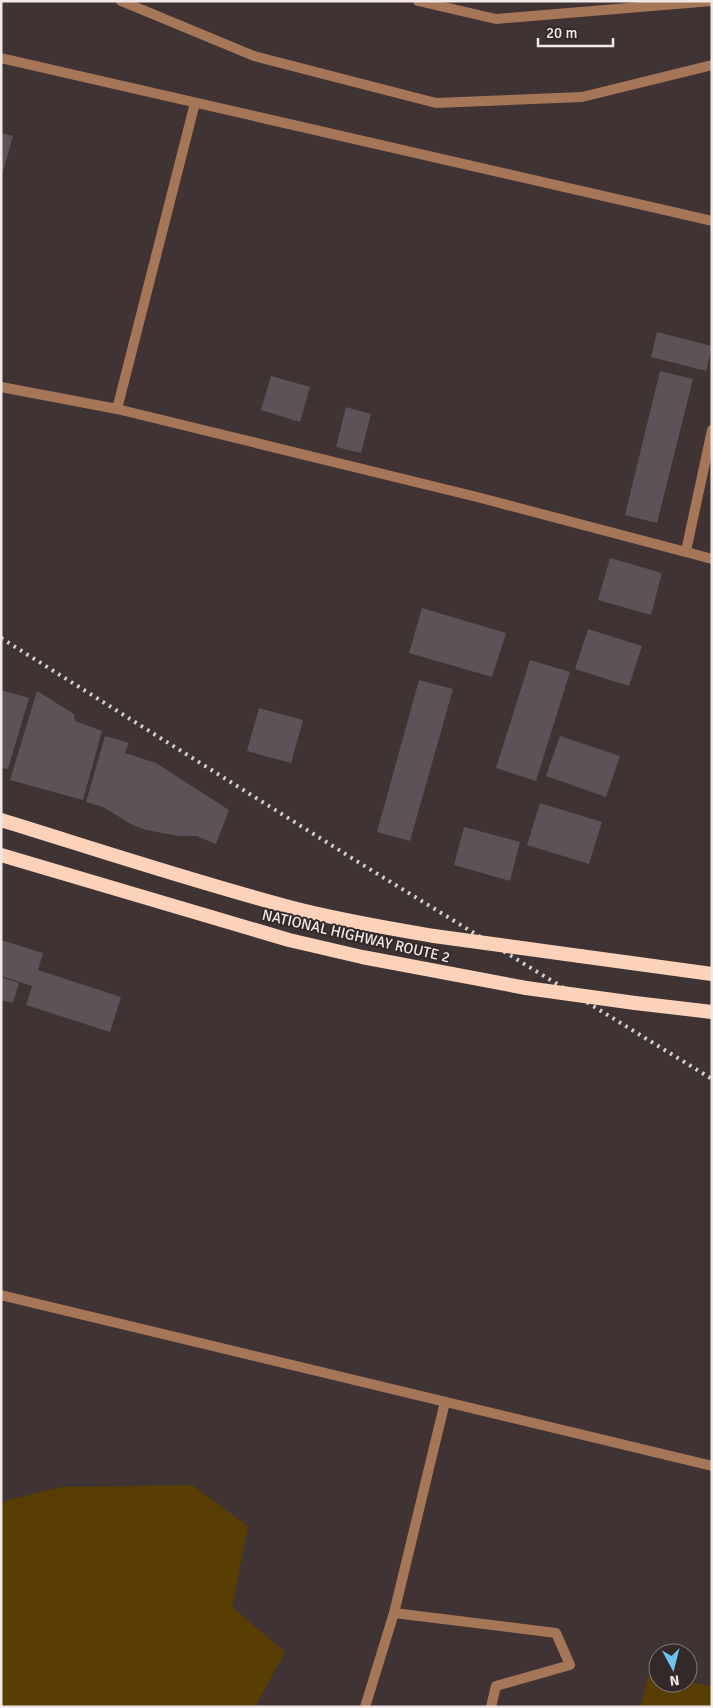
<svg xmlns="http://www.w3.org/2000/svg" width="713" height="1708" viewBox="0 0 713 1708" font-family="Signika,sans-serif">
  <rect width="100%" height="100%" fill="#3f3333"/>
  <!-- green -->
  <path fill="#583e03" d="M 192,1485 L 248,1526 L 232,1607 L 285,1652 L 255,1707 L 1,1707 L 1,1502 L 61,1487 Z
    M 648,1676 L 658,1677 L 658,1683 L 688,1682 L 712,1686 L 712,1707 L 641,1707 Z"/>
  <!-- building -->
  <path fill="#5d5257" d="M 1,133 L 13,136 L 2,175 L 1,175 Z
    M 657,332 L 712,346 L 706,371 L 651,357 Z
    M 660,371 L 693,379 L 657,523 L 625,515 Z
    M 271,376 L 310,387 L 300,422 L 261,410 Z
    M 346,407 L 371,414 L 361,453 L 336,447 Z
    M 610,558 L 662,573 L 651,615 L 598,600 Z
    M 422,608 L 506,633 L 492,677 L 409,653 Z
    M 588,629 L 642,646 L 629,686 L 575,669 Z
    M 530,660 L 570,672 L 536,781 L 496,768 Z
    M 419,680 L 453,689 L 410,841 L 377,832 Z
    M 1,690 L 29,698 L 8,769 L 1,768 Z
    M 37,691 L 74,714 L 75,721 L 102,731 L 83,800 L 10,780 Z
    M 259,708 L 303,720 L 291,763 L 247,751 Z
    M 105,736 L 129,743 L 125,753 L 156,763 L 229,810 L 216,844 L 196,836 L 179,836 L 146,830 L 131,824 L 103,807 L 86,802 Z
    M 560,736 L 620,756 L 606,797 L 546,776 Z
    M 540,803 L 602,822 L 589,864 L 527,845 Z
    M 464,827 L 520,842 L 510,881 L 454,865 Z
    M 1,940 L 43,953 L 38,970 L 121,997 L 110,1032 L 26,1005 L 32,986 L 1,976 Z
    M 1,977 L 19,983 L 13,1003 L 1,1000 Z"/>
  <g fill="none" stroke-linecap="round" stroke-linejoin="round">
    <!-- service -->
    <path stroke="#a67659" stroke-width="10" d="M 365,1707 L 394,1613"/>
    <!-- minor -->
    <path stroke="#a67659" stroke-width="10" d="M 121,1 L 254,56 L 436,103 L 582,97 L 712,65
      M 418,1 L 496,19 L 712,1
      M 1,58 L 712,221
      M 1,387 L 117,409 L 477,497 L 712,559
      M 117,409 L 195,103
      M 686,551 L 712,430
      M 1,1295 L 712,1466
      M 445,1402 L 394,1613 L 556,1633 L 570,1665 L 496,1686 L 491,1707"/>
    <!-- trunk -->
    <path stroke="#fdd2ba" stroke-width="14" d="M 1,820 C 98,850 195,882 293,908 C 339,920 387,928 434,936
      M 1,855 L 289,940 L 362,957 L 526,988
      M 580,956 L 712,974
      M 635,1003 L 712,1012"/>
    <!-- rail -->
    <path stroke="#d6cecd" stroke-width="4" stroke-dasharray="2.5 5" stroke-linecap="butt" d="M 1,638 L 363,865 L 712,1079"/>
    <!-- trunk-bridge -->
    <path stroke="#fdd2ba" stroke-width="14" d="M 434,936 L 580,956
      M 526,988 L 635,1003"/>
  </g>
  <g text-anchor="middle" stroke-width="4" stroke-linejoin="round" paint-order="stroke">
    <!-- street labels -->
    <g font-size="15" fill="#f0e9e8" stroke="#342929">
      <text transform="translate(356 936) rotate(13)" y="5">NATIONAL HIGHWAY ROUTE 2</text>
    </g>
  </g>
  <!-- border -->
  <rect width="713" height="1708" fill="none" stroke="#f0e9e8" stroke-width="5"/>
  <!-- north arrow -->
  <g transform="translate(673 1668) rotate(173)"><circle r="24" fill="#342929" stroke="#7f7675"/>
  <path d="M0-4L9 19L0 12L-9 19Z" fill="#6bc3f2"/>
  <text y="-8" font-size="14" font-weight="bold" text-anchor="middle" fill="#f0e9e8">N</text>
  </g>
  <!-- scale -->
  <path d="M538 38v8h75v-8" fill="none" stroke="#f0e9e8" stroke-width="2.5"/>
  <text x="546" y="38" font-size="15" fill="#f0e9e8" stroke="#342929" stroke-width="4" paint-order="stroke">20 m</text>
</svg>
